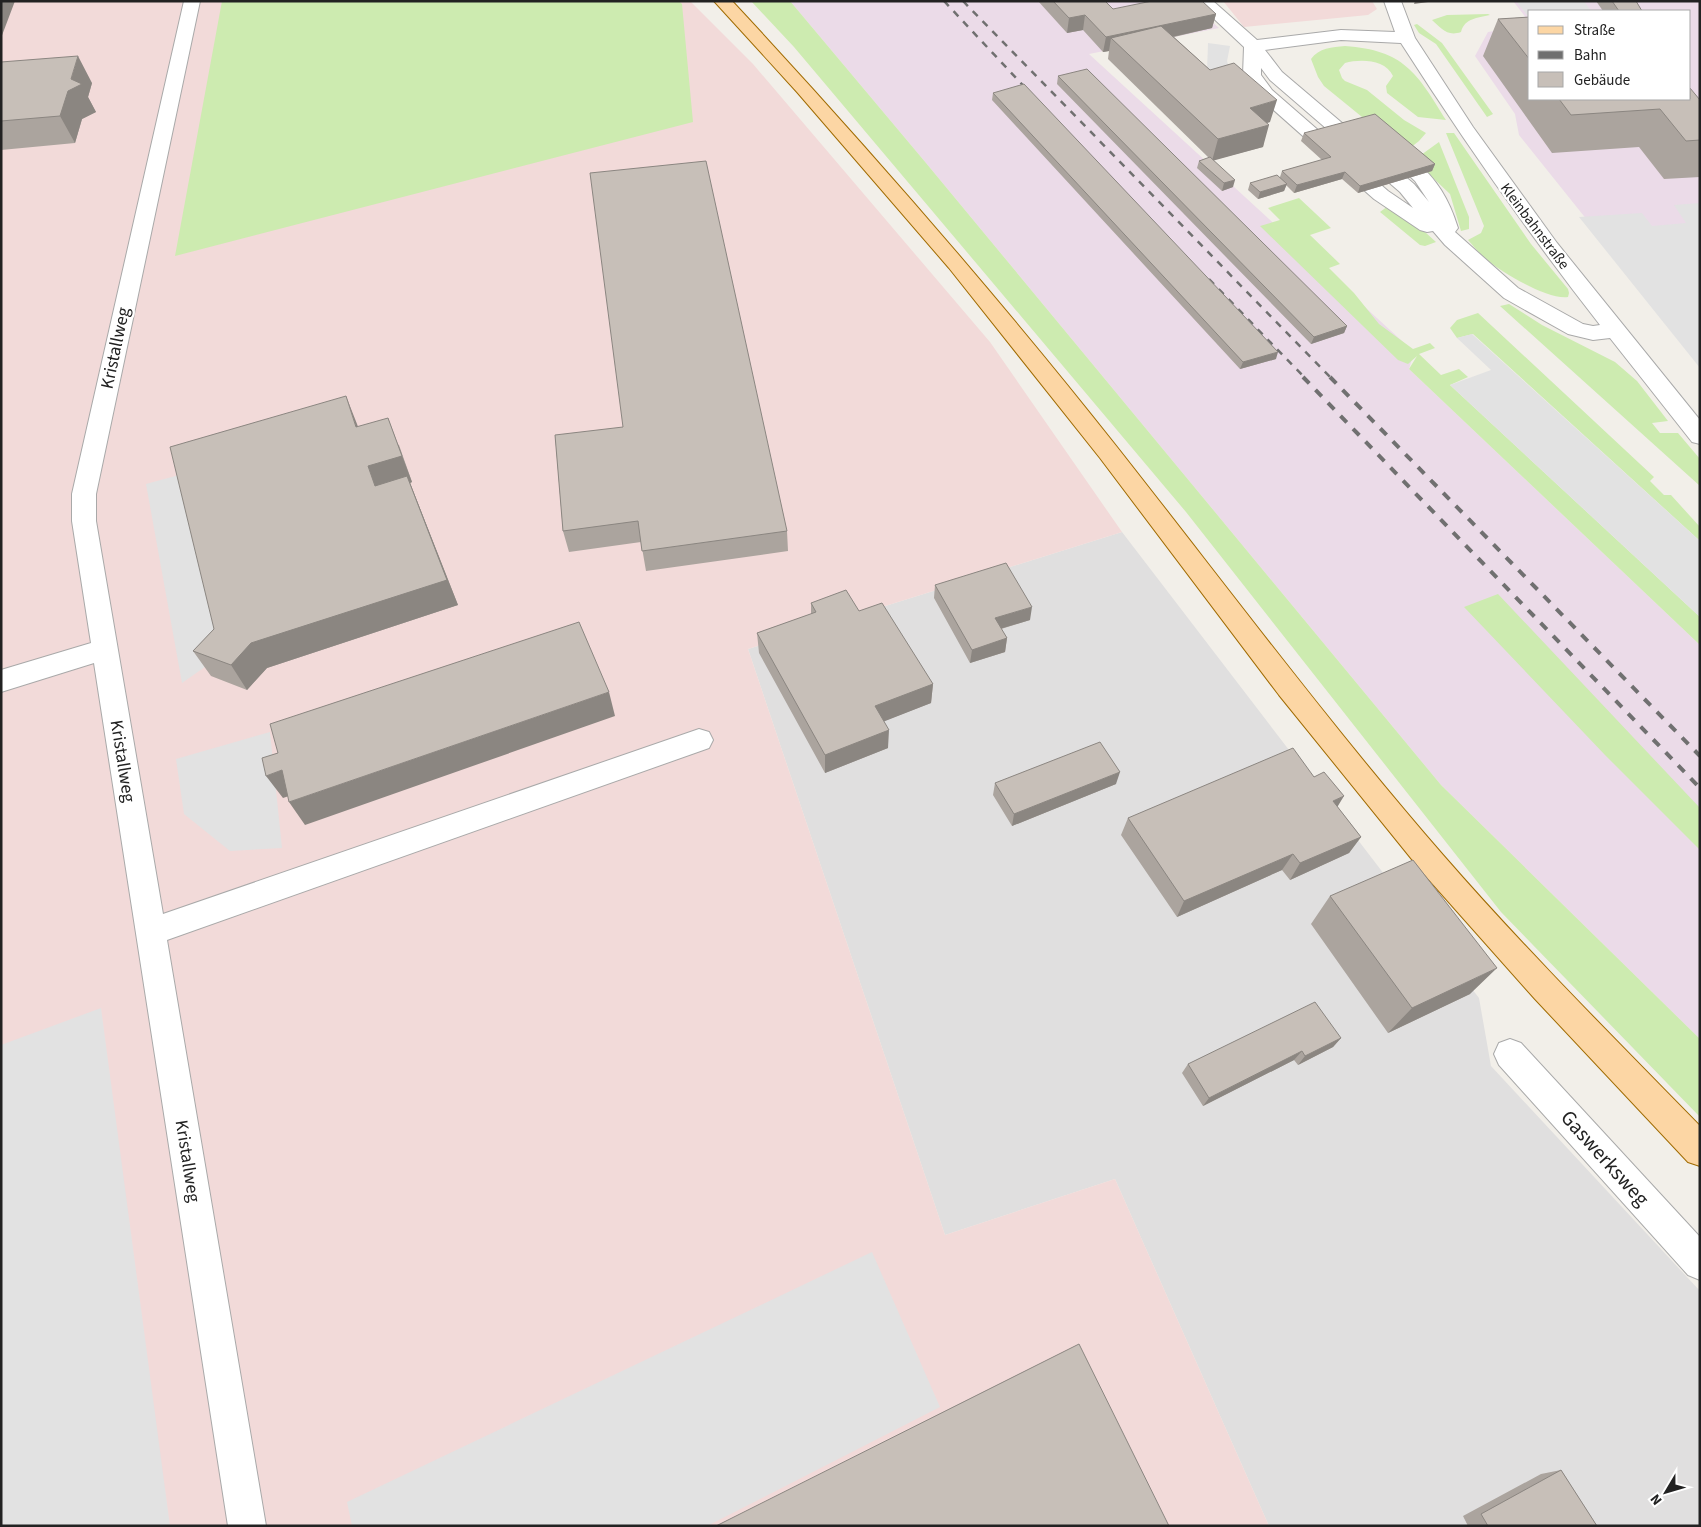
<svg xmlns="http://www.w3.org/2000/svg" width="1701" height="1527" viewBox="0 0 1701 1527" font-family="'Source Sans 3',sans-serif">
  <rect width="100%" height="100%" fill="#f2efe9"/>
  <!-- residential -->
  <path fill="#e0dfdf" d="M 1122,532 L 1479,998 L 1491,1066 L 1700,1291 L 1700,1526 L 1269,1526 L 1115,1179 L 945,1235 L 748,649 Z"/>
  <!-- commercial -->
  <path fill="#f2dad9" d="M 1,1 L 690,1 L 753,64 L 990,342 L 1122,532 L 748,649 L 945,1235 L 1115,1179 L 1269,1526 L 1,1526 Z
    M 1223,1 L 1372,1 L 1377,9 L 1368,15 L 1244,27 Z"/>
  <!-- industrial -->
  <path fill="#ebdbe8" d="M 790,1 L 1188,1 L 1219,28 L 1089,54 L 1414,352 L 1409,369 L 1700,645 L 1700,1039 L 1441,785 L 926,163 Z
    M 1513,1 L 1700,1 L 1700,361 L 1519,135 L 1515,114 L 1475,56 L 1488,32 L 1530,25 L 1530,99 L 1690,99 L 1690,11 L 1530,11 L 1530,23 Z"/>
  <!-- grass -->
  <path fill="#cdebb0" d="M 222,1 L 679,1 L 682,4 L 693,122 L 175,256 Z
    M 751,1 L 790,1 L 926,163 L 1441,785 L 1700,1039 L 1700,1117 L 1501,912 L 1186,512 L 794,47 Z
    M 1488,14 L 1490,15 C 1477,18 1465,18 1461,32 C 1447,37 1441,28 1432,20 L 1447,15 Z
    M 1417,24 L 1442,43 L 1493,114 L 1487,117 L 1436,44 L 1419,33 L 1414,25 Z
    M 1345,46 C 1404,50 1417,73 1446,120 L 1418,117 L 1387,93 L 1386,86 L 1393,76 C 1385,59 1360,59 1345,63 L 1339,70 L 1342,78 L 1345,81 L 1367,90 L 1404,120 L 1426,133 L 1419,141 L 1405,152 L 1324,86 L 1318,77 L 1311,59 C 1319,48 1332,47 1345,46 Z
    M 1446,133 L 1454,133 L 1531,244 L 1568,289 L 1569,293 L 1568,297 C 1548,300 1503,273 1487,260 C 1480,254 1474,247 1468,240 L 1481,233 L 1484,226 Z
    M 1439,142 L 1469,217 L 1469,229 L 1461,231 L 1450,194 L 1414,160 Z
    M 1299,198 L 1331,228 L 1310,235 L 1340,264 L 1329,268 L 1354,293 L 1379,324 L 1413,349 L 1430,343 L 1435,348 L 1419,354 L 1441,375 L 1459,369 L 1468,377 L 1450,385 L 1700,617 L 1700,645 L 1409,369 L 1417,356 L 1408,364 L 1398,360 L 1260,226 L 1280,220 L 1268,208 Z
    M 1388,206 L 1415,223 L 1436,242 L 1425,246 L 1420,245 L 1380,212 Z
    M 1509,304 L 1542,325 L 1615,362 L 1637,381 L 1668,421 L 1652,423 L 1660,433 L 1678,433 L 1700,459 L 1700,486 L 1500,306 Z
    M 1478,313 L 1654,477 L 1650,481 L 1664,495 L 1671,495 L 1700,527 L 1700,541 L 1473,334 L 1457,338 L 1450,328 L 1457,320 Z
    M 1498,594 L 1700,808 L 1700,850 L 1605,755 L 1464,607 Z"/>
  <!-- parking -->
  <path fill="#e2e2e2" d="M 1516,1 L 1584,1 L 1591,11 L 1530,11 L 1530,19 Z
    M 1208,43 L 1230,46 L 1227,61 L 1231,75 L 1207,72 Z
    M 1700,203 L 1700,368 L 1579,217 L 1642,213 L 1652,226 L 1686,223 L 1674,205 Z
    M 1472,334 L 1700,541 L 1700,617 L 1450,385 L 1491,370 L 1457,338 Z
    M 179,475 L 222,655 L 182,683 L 146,484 Z
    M 270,732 L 282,848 L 230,851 L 184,814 L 176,759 Z
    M 101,1008 L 170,1526 L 1,1526 L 1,1045 Z
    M 872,1252 L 940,1407 L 707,1526 L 352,1526 L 347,1502 Z"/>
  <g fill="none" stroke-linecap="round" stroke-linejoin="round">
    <!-- minor casing -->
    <g stroke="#a9a9a9" stroke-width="2">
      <path id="minor" d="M 184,1 L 200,1 L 96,494 L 96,521 L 163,914 L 699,729 L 709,732 L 713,740 L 709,748 L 167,940 L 266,1526 L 228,1526 L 94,663 L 1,692 L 1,670 L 91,643 L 72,521 L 72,494 Z
        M 1195,1 L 1213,1 L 1257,40 L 1341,30 L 1395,32 L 1384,1 L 1401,1 L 1415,38 L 1473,127 L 1557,243 L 1700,420 L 1700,444 L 1692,442 L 1610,338 L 1593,340 L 1568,334 L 1504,298 L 1445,245 L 1433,231 L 1427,232 L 1420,230 L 1374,199 L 1260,98 L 1243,75 L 1244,47 ZM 1341,40 L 1401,43 C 1463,140 1529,234 1600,325 L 1593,326 L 1583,324 L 1518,288 L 1455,232 L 1458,228 C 1449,199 1437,179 1414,160 C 1404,152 1399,145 1386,148 L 1384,152 L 1415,181 L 1429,202 L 1414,184 L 1282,72 L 1265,50 ZM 1261,68 L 1270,80 L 1400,192 L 1413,208 L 1388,191 L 1272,90 L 1261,75 Z
        M 1510,1039 L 1521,1043 L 1700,1237 L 1700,1280 L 1688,1275 L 1499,1065 L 1494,1054 L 1499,1043 Z"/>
    </g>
    <!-- major casing -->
    <g stroke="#a06b00" stroke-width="2">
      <path id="major" d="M 714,1 L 732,1 C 866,145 995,293 1117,447 C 1225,584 1329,724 1443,855 C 1525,949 1613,1037 1700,1126 L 1700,1166 L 1688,1162 L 1535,999 L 1423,873 L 1279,695 L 1100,458 L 949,268 L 797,92 Z"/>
    </g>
    <!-- minor -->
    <use href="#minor" fill="#fff" fill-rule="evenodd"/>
    <!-- major -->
    <use href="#major" fill="#fcd6a4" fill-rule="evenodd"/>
    <!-- rail-far1 -->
    <path stroke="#707070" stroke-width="2.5" stroke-dasharray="7 7" stroke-linecap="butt" d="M 944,1 L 1032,95
      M 963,1 L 1331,378
      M 1209,279 L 1305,378"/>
    <!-- rail -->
    <path stroke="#707070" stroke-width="4" stroke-dasharray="9 9" stroke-linecap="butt" d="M 1303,377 L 1700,788
      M 1330,377 L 1700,756"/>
  </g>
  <!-- wall -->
  <path fill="#aba49e" d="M 1038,1 L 1105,1 L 1113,9 L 1216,14 L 1212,28 L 1174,37 L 1210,70 L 1270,122 L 1267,123 L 1263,147 L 1213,160 L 1233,187 L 1222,191 L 1197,168 L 1199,161 L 1209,158 L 1108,59 L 1109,51 L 1103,52 L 1083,30 L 1067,33 Z
    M 1596,1 L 1636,1 L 1642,11 L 1603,11 Z
    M 1530,17 L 1530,99 L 1690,99 L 1700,100 L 1700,177 L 1664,179 L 1639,147 L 1552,153 L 1483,56 L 1498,19 Z
    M 1,62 L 92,83 L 88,97 L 96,112 L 82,119 L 75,143 L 1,150 Z
    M 1058,76 L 1347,326 L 1344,333 L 1311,344 L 1057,84 Z
    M 993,93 L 1276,359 L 1240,369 L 992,100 Z
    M 1304,133 L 1435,164 L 1432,171 L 1358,193 L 1342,179 L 1294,193 L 1286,185 L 1284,191 L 1258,199 L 1248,190 L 1250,183 L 1280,177 L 1282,171 L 1322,160 L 1301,141 Z
    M 358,427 L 399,445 L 412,482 L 410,483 L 458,605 L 267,668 L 247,690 L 211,676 L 193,651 L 214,629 Z
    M 555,435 L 787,531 L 788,551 L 646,571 L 641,542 L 569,552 L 563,531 Z
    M 935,585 L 1030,620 L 1001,629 L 1007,638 L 1005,652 L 970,663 L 934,598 Z
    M 811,603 L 859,611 L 933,684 L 931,703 L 884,721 L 888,748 L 825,773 L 759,653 L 757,633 L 811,614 Z
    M 1314,777 L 1361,837 L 1349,853 L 1290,880 L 1282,870 L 1177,917 L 1121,835 L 1128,818 Z
    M 995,783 L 1116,784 L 1012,826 L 993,795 Z
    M 1330,896 L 1470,994 L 1388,1033 L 1311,924 Z
    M 1341,1038 L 1333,1047 L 1298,1065 L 1294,1060 L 1203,1106 L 1182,1073 L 1188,1064 Z
    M 1561,1470 L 1597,1526 L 1468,1526 L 1463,1516 L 1541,1474 Z"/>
  <!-- shaded-wall -->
  <path fill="#8b8681" d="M 1,1 L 15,1 L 1,38 Z
    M 1415,1 L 1435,1 L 1414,4 Z
    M 1216,14 L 1212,28 L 1122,48 L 1111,38 L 1109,51 L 1103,52 L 1106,37 Z
    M 1085,15 L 1083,30 L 1067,33 L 1069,18 Z
    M 78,56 L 92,83 L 88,97 L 96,112 L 82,119 L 75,143 L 60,116 Z
    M 1277,100 L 1270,122 L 1244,129 L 1250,108 Z
    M 1269,125 L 1263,147 L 1212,161 L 1218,139 Z
    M 1435,164 L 1432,171 L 1358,193 L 1360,186 Z
    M 1345,172 L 1342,179 L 1294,193 L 1297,185 Z
    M 1235,180 L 1233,187 L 1222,191 L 1224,183 Z
    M 1287,184 L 1284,191 L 1258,199 L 1260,192 Z
    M 1347,326 L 1344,333 L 1311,344 L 1314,337 Z
    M 1278,352 L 1276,359 L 1240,369 L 1243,362 Z
    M 346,396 L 357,424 L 368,454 L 356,427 Z
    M 388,418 L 412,482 L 410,483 L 458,605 L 267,668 L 247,690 L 231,665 L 375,486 L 368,466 Z
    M 1032,607 L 1030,620 L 993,631 L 995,618 Z
    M 1007,638 L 1005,652 L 970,663 L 972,650 Z
    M 933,684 L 931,703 L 875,725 L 875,706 Z
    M 609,692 L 615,716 L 305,825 L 289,802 Z
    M 889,730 L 888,748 L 825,773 L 825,755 Z
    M 282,770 L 298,793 L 283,798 L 266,776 Z
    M 1120,772 L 1116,784 L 1012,826 L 1014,814 Z
    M 1344,796 L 1333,814 L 1333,801 Z
    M 1361,837 L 1349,853 L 1290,880 L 1300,863 Z
    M 1293,854 L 1282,870 L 1177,917 L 1184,901 Z
    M 1497,968 L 1470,994 L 1388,1033 L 1412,1008 Z
    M 1341,1038 L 1333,1047 L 1298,1065 L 1305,1056 Z
    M 1302,1051 L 1294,1060 L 1203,1106 L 1209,1098 Z"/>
  <!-- building -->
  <path fill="#c7bfb8" stroke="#8b8681" d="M 1053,1 L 1105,1 L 1113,9 L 1152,1 L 1202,1 L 1216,14 L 1106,37 L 1085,15 L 1069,18 Z
    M 1612,1 L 1636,1 L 1642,11 L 1619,11 Z
    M 1530,17 L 1530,60 L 1498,19 Z
    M 1161,26 L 1210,70 L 1234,63 L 1277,100 L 1250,108 L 1269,125 L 1218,139 L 1111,38 Z
    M 78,56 L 71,79 L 82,84 L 68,91 L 60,116 L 1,121 L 1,62 Z
    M 1087,69 L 1347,326 L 1314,337 L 1058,76 Z
    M 1024,84 L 1278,352 L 1243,362 L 993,93 Z
    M 1690,88 L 1700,100 L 1700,140 L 1686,141 L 1660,109 L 1571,115 L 1559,99 L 1690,99 Z
    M 1375,114 L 1435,164 L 1360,186 L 1345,172 L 1297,185 L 1282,171 L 1331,157 L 1304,133 Z
    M 1210,157 L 1235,180 L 1224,183 L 1199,161 Z
    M 706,161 L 787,531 L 642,551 L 638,521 L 563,531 L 555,435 L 623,427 L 590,173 Z
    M 1277,175 L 1287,184 L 1260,192 L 1250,183 Z
    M 346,396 L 356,427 L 388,418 L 402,456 L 368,466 L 375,486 L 407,476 L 447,580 L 251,643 L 231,665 L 193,651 L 214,629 L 170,447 Z
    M 1006,563 L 1032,607 L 995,618 L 1007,638 L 972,650 L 935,585 Z
    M 846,590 L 859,611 L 882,603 L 933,684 L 875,706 L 889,730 L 825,755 L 757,633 L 816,612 L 811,603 Z
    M 579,622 L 609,692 L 289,802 L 282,770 L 266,776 L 262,758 L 278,753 L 270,724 Z
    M 1100,742 L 1120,772 L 1014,814 L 995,783 Z
    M 1293,748 L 1314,777 L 1324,772 L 1344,796 L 1333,801 L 1361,837 L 1300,863 L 1293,854 L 1184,901 L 1128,818 Z
    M 1413,860 L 1497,968 L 1412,1008 L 1330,896 Z
    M 1315,1002 L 1341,1038 L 1305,1056 L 1302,1051 L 1209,1098 L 1188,1064 Z
    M 1079,1344 L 1169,1526 L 716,1526 Z
    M 1561,1470 L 1597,1526 L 1488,1526 L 1481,1514 Z"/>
  <g text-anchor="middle" stroke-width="4.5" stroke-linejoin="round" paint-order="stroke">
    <!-- far-street labels -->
    <g font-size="15" fill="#222" stroke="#fff">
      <text transform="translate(1535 226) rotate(53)" y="5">Kleinbahnstraße</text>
    </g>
    <!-- street labels -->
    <g font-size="18" fill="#222" stroke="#fff">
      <text transform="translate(115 348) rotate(-78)" y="6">Kristallweg</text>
      <text transform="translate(123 761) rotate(81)" y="6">Kristallweg</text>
      <text transform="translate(188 1161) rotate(81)" y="6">Kristallweg</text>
    </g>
    <!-- near-street labels -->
    <g font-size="21" fill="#222" stroke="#fff">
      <text transform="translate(1605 1158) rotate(48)" y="7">Gaswerksweg</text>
    </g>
  </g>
  <!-- border -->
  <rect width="1701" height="1527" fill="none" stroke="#222222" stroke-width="5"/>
  <!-- legend -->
  <rect x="1528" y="10" width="162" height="90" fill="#ffffff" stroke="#a7a7a7"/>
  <rect x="1538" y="26" width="25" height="8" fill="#fcd6a4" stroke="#a7a7a7"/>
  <text x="1574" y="35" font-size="15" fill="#222222">Straße</text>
  <rect x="1538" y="51" width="25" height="8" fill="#707070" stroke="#a7a7a7"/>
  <text x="1574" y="60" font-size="15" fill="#222222">Bahn</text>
  <rect x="1538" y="72" width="25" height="15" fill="#c7bfb8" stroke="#a7a7a7"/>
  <text x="1574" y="85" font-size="15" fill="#222222">Gebäude</text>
  <!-- north arrow -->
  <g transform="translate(1666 1492) rotate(232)" stroke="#ffffff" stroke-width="4" paint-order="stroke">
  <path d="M0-4L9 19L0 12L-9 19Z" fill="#222222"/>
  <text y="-8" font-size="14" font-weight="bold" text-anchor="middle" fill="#222222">N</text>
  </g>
</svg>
